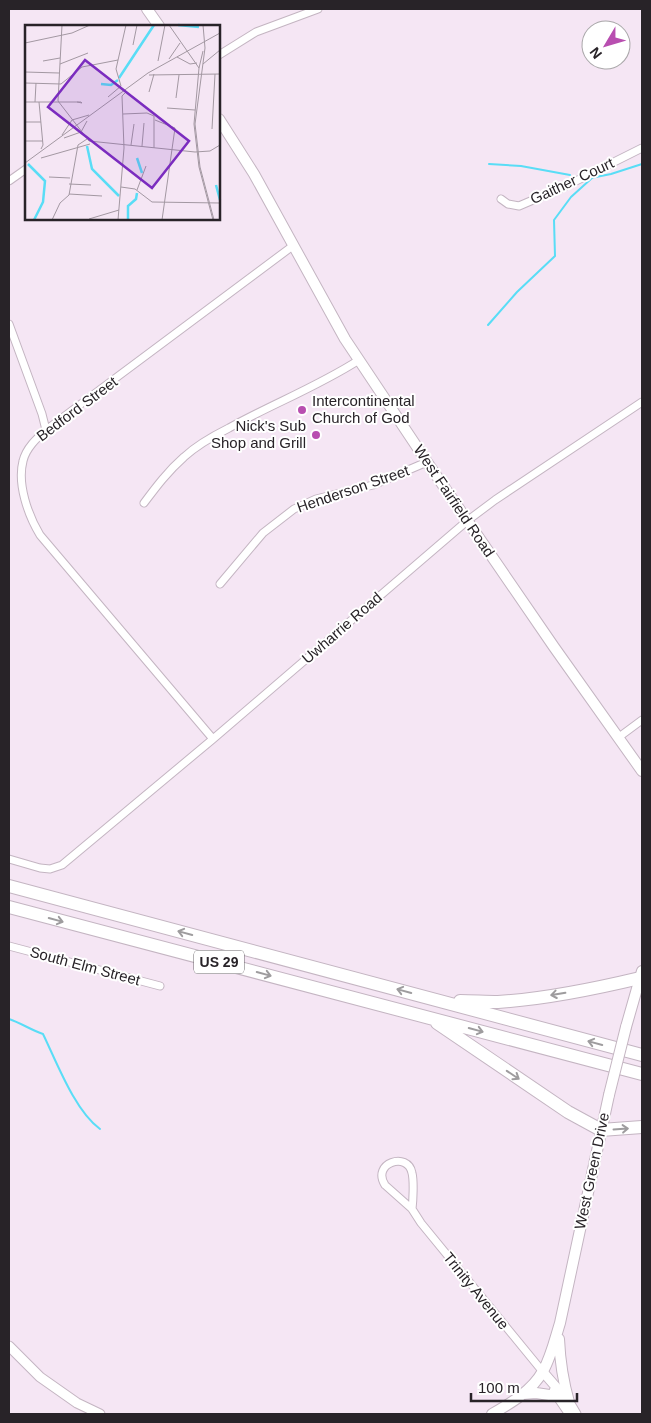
<svg xmlns="http://www.w3.org/2000/svg" width="651" height="1423" viewBox="0 0 651 1423" font-family="Helvetica,sans-serif">
  <rect width="100%" height="100%" fill="#f5e6f4"/>
  <g fill="none" stroke-linecap="round" stroke-linejoin="round">
    <!-- stream -->
    <path stroke="#59ddf6" stroke-width="2" d="M 489,164 L 521,166 L 570,175
      M 591,178 L 611,174 L 642,164
      M 488,325 L 517,292 L 555,256 L 554,220 L 571,197 L 592,178
      M 9,1019 C 21,1023 31,1030 43,1034 C 57,1063 75,1111 100,1129"/>
    <!-- minor casing -->
    <g stroke="#c4b5c2" stroke-width="9">
      <path id="minor" d="M 219,55 L 256,32 L 318,9
        M 9,181 L 26,169
        M 501,199 L 508,204 L 519,206 L 568,185 L 642,148
        M 9,324 L 42,414 L 46,430
        M 144,503 C 156,487 168,471 184,457 C 197,445 213,436 229,428 C 272,404 317,387 359,360
        M 220,584 L 263,533 L 294,509 L 316,499 L 373,485 L 427,462
        M 619,737 L 642,720
        M 213,739 L 40,535 C 28,515 17,484 23,461 C 26,448 37,438 46,430 L 294,245
        M 9,859 L 40,868 L 50,869 L 62,865 L 213,739 L 467,521 L 495,500 L 642,402
        M 9,946 L 160,986
        M 412,1209 C 413,1201 414,1181 412,1173 C 408,1151 371,1163 385,1185 L 412,1209 L 421,1223 L 543,1372"/>
    </g>
    <!-- tertiary casing -->
    <g stroke="#c4b5c2" stroke-width="11">
      <path id="tertiary" d="M 9,1346 L 40,1377 L 77,1403 L 100,1414
        M 543,1372 L 569,1402 L 576,1414
        M 554,1391 L 567,1410 L 573,1414"/>
    </g>
    <!-- secondary casing -->
    <g stroke="#c4b5c2" stroke-width="12">
      <path id="secondary" d="M 147,9 L 159,26
        M 219,119 L 254,174 L 345,339 L 427,462 L 554,647 L 642,771
        M 626,1027 L 642,971
        M 559,1339 C 560,1361 563,1381 569,1402
        M 523,1394 L 536,1393 L 556,1396
        M 492,1414 C 511,1403 532,1391 543,1371 C 551,1357 555,1339 560,1323 L 609,1095"/>
    </g>
    <!-- motorway casing -->
    <g stroke="#c4b5c2" stroke-width="14">
      <path id="motorway" d="M 9,886 L 642,1055
        M 9,907 L 642,1074
        M 460,1001 C 472,1001 486,1002 498,1002 C 546,999 594,989 640,978 L 642,979
        M 437,1023 L 568,1112 L 601,1130 L 642,1127"/>
    </g>
    <!-- minor -->
    <use href="#minor" stroke="#fff" stroke-width="7"/>
    <!-- tertiary -->
    <use href="#tertiary" stroke="#fff" stroke-width="9"/>
    <!-- secondary -->
    <use href="#secondary" stroke="#fff" stroke-width="10"/>
    <!-- motorway -->
    <use href="#motorway" stroke="#fff" stroke-width="12"/>
    <!-- secondary-bridge casing -->
    <g stroke="#c4b5c2" stroke-width="12" stroke-linecap="butt">
      <path id="secondary-bridge" d="M 609,1095 L 626,1027"/>
    </g>
    <!-- secondary-bridge -->
    <use href="#secondary-bridge" stroke="#fff" stroke-width="10"/>
  </g>
  <!-- one-way arrows -->
  <defs><path id="oneway-shaft" d="M-6 0H5M1.5-3L5.5 0L1.5 3" fill="none" stroke-width="1.6" stroke-linecap="round" stroke-linejoin="round" transform="scale(1.25)"/></defs>
  <g stroke="#9e9c9e">
    <use href="#oneway-shaft" transform="translate(56 920) rotate(15)"/>
    <use href="#oneway-shaft" transform="translate(185 933) rotate(-165)"/>
    <use href="#oneway-shaft" transform="translate(264 974) rotate(15)"/>
    <use href="#oneway-shaft" transform="translate(404 991) rotate(-165)"/>
    <use href="#oneway-shaft" transform="translate(558 994) rotate(171)"/>
    <use href="#oneway-shaft" transform="translate(476 1030) rotate(15)"/>
    <use href="#oneway-shaft" transform="translate(595 1043) rotate(-165)"/>
    <use href="#oneway-shaft" transform="translate(513 1075) rotate(34)"/>
    <use href="#oneway-shaft" transform="translate(621 1129) rotate(-4)"/>
  </g>
  <!-- markers -->
  <g fill="#b84eb0" stroke="#fff" stroke-width="2">
    <circle cx="302" cy="410" r="5"/>
    <circle cx="316" cy="435" r="5"/>
  </g>
  <g text-anchor="middle" stroke-width="4" stroke-linejoin="round" paint-order="stroke">
    <!-- shield labels -->
    <rect fill="#fff" stroke="#686568" stroke-width="1" x="194" y="950.5" width="50" height="23" rx="4"/>
    <g font-size="14" font-weight="bold" fill="#282328">
      <text x="219" y="967">US 29</text>
    </g>
    <!-- street labels -->
    <g font-size="15" fill="#282328" stroke="#fff">
      <text transform="translate(572 181) rotate(-25)" y="5">Gaither Court</text>
      <text transform="translate(77 409) rotate(-37)" y="5">Bedford Street</text>
      <text transform="translate(353 489) rotate(-19)" y="5">Henderson Street</text>
      <text transform="translate(454 501) rotate(56)" y="5">West Fairfield Road</text>
      <text transform="translate(342 628) rotate(-41)" y="5">Uwharrie Road</text>
      <text transform="translate(85 966) rotate(15)" y="5">South Elm Street</text>
      <text transform="translate(592 1171) rotate(-78)" y="5">West Green Drive</text>
      <text transform="translate(476 1291) rotate(51)" y="5">Trinity Avenue</text>
    </g>
    <!-- poi labels -->
    <g font-size="15" fill="#282328" stroke="#fff" text-anchor="start">
      <text x="312" y="406">Intercontinental<tspan x="312" dy="17">Church of God</tspan></text>
      <text x="306" y="431" text-anchor="end">Nick's Sub<tspan x="306" dy="17">Shop and Grill</tspan></text>
    </g>
  </g>
  <!-- overview -->
  <g transform="translate(25 25)">
    <rect width="195" height="195" fill="#f5e6f4"/>
    <path fill="none" stroke="#59ddf6" stroke-width="2.5" d="M 153,0 L 174,2M 94,53 L 129,0M 76,59 L 86,60 L 93,55M 62,121 L 67,144 L 94,171M 112,133 L 117,148M 3,139 L 20,156 L 18,177 L 9,195M 191,160 L 195,175M 103,195 L 103,181 L 111,174 L 112,168"/>
    <path fill="none" stroke="#a398a2" stroke-width="1" d="M 37,0 L 33,76 L 64,116 L 170,127 L 185,126 L 195,120M 144,0 L 174,43 L 169,99 L 174,142 L 188,195M 178,0 L 180,23 L 170,99 L 175,142 L 189,195M 0,18 L 47,8 L 65,0M 108,20 L 112,0M 152,32 L 165,39 L 172,38M 144,34 L 155,18M 18,36 L 35,33M 133,36 L 140,0M 35,39 L 63,28M 178,39 L 195,25M 174,43 L 178,26M 0,47 L 34,48M 124,50 L 195,49M 0,58 L 36,59 L 57,42 L 93,35M 124,67 L 129,49M 83,72 L 96,61 L 91,44 L 101,0M 151,73 L 154,50M 0,77 L 56,77 L 57,78 L 52,77M 10,77 L 11,58M 14,77 L 18,120 L 16,124M 142,83 L 170,85M 98,89 L 122,88 L 129,91 L 129,123M 130,95 L 150,103 L 137,195M 0,97 L 16,97M 187,104 L 190,49M 37,110 L 47,95 L 64,90M 39,113 L 56,107 L 62,96M 0,116 L 18,116M 106,120 L 109,99M 117,121 L 119,98M 16,133 L 65,119M 0,138 L 123,48 L 195,8M 24,152 L 45,153M 44,159 L 66,160M 96,162 L 110,164 L 127,177 L 195,178M 112,165 L 121,141M 44,169 L 77,171M 64,194 L 94,185M 27,195 L 35,178 L 44,170 L 53,120 L 62,114M 93,195 L 99,123 L 97,71 L 101,67"/>
    <path fill="#7b2cbf" fill-opacity="0.15" stroke="#7b2cbf" stroke-width="2.5" d="M 60,35 L 164,116 L 127,163 L 23,82 Z"/>
    <rect width="195" height="195" fill="none" stroke="#282328" stroke-width="2.5"/>
  </g>
  <!-- border -->
  <rect width="651" height="1423" fill="none" stroke="#282328" stroke-width="20"/>
  <!-- north arrow -->
  <g transform="translate(606 45) rotate(232)"><circle r="24" fill="#ffffff" stroke="#a9a7a9"/>
  <path d="M0-4L9 19L0 12L-9 19Z" fill="#b84eb0"/>
  <text y="-8" font-size="14" font-weight="bold" text-anchor="middle" fill="#282328">N</text>
  </g>
  <!-- scale -->
  <path d="M471 1393v8h106v-8" fill="none" stroke="#282328" stroke-width="2.5"/>
  <text x="478" y="1393" font-size="15" fill="#282328" stroke="#ffffff" stroke-width="4" paint-order="stroke">100 m</text>
</svg>
